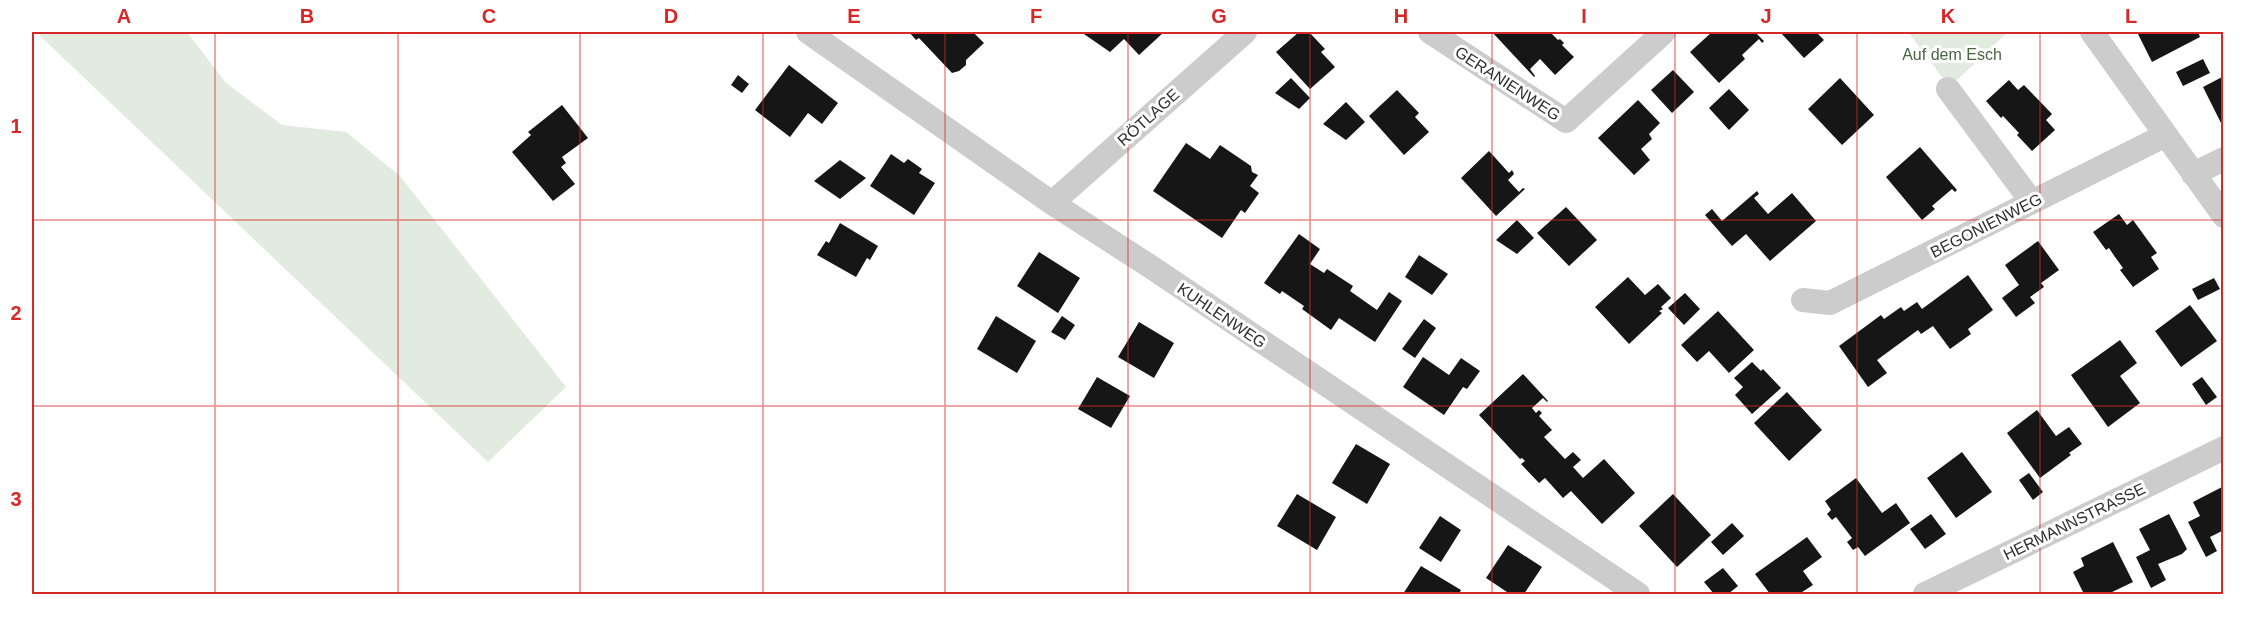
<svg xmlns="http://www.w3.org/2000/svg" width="2255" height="626" viewBox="0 0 2255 626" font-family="Arial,sans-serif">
  <rect width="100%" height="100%" fill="#fff"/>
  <!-- green -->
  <path fill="#e2ebdf" d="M 36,32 L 187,32 L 226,83 L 282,125 L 346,132 L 400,176 L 566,387 L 488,462 Z
    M 1908,32 L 2008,32 L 1955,82 L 1942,77 Z"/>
  <!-- building -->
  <path fill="#161616" d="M 909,32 L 973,32 L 984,43 L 966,60 L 966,65 L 959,71 L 952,73 L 919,38 L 916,40 Z
    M 1081,32 L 1164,32 L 1139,55 L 1124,39 L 1110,52 Z
    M 1299,32 L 1309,32 L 1325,49 L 1321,52 L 1335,67 L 1310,89 L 1276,52 Z
    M 1492,32 L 1550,32 L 1558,40 L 1560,39 L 1564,43 L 1562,45 L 1574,57 L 1555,75 L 1540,59 L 1530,69 L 1535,76 L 1534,77 Z
    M 1712,32 L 1755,32 L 1764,41 L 1762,43 L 1759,39 L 1742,55 L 1745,59 L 1719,83 L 1690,52 Z
    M 1783,32 L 1816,32 L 1824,40 L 1804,58 L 1781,33 Z
    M 2137,32 L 2198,32 L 2200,37 L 2152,62 Z
    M 2203,59 L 2210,73 L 2183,86 L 2176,72 Z
    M 789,65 L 838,103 L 822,124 L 808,113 L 790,137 L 755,110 Z
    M 1673,70 L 1694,92 L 1672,113 L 1651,90 Z
    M 738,75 L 749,84 L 742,93 L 731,85 Z
    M 2224,76 L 2224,121 L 2221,123 L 2203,87 Z
    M 1291,78 L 1310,98 L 1299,109 L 1275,93 Z
    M 1840,78 L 1874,115 L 1842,145 L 1808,109 Z
    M 2009,80 L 2018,90 L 2024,85 L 2052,114 L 2046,120 L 2055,130 L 2032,151 L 2017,135 L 2019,133 L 2003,116 L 2001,118 L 1986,101 Z
    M 1729,89 L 1749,110 L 1729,130 L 1709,108 Z
    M 1397,90 L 1419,113 L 1415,117 L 1429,132 L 1404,155 L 1369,116 Z
    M 1638,100 L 1660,123 L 1649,134 L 1652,139 L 1641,149 L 1650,160 L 1634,175 L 1598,138 Z
    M 1346,102 L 1365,122 L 1346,140 L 1323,124 Z
    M 562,105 L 588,138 L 562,157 L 566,163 L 561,167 L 575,184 L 553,201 L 512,152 L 531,135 L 528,132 Z
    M 1186,143 L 1210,159 L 1220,145 L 1251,166 L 1252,172 L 1258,175 L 1250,186 L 1259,193 L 1245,213 L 1241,210 L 1222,238 L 1153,191 Z
    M 1920,147 L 1957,190 L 1955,192 L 1952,189 L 1932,206 L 1935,209 L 1922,220 L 1886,177 Z
    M 1489,151 L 1509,173 L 1512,170 L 1514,174 L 1508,180 L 1519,192 L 1523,188 L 1525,189 L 1496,216 L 1461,178 Z
    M 891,154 L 904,163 L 908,159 L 922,169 L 919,173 L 935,183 L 914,215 L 870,186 Z
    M 840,160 L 866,178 L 840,199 L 814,181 Z
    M 1757,191 L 1759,194 L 1754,198 L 1768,214 L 1792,193 L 1816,221 L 1770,261 L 1746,234 L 1732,246 L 1705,215 L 1712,209 L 1722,221 Z
    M 1566,207 L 1597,240 L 1569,266 L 1537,233 Z
    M 2119,214 L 2127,225 L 2133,220 L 2157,253 L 2151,257 L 2159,269 L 2133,287 L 2120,270 L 2123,268 L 2115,257 L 2109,248 L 2106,250 L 2093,232 Z
    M 1517,220 L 1534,238 L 1517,254 L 1496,240 Z
    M 840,223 L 878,246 L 870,260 L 867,258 L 856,277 L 817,255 L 826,241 L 829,243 Z
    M 1299,234 L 1320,249 L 1310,264 L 1324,273 L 1327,269 L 1353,286 L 1350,291 L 1377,310 L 1389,292 L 1402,301 L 1375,342 L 1339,318 L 1331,330 L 1302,309 L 1304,306 L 1282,291 L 1280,294 L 1264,283 Z
    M 2038,241 L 2059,270 L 2041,283 L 2044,287 L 2030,297 L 2035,303 L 2016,317 L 2002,298 L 2019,285 L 2005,265 Z
    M 1039,252 L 1080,278 L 1058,313 L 1017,286 Z
    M 1419,255 L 1448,274 L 1432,295 L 1405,277 Z
    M 1968,275 L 1993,310 L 1968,329 L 1971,334 L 1950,349 L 1933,326 L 1921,334 L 1918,330 L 1877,360 L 1887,373 L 1868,387 L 1839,346 L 1881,315 L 1884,319 L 1901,307 L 1904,311 L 1917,302 L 1922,309 Z
    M 1628,277 L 1645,295 L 1658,284 L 1671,298 L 1661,307 L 1663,309 L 1659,311 L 1662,313 L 1629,344 L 1595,307 Z
    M 2214,278 L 2220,289 L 2198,300 L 2192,289 Z
    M 1685,293 L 1700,309 L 1684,325 L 1668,308 Z
    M 2190,305 L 2217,341 L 2181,367 L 2155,331 Z
    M 1718,311 L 1754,350 L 1729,373 L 1709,351 L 1697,362 L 1681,345 Z
    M 996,316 L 1036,341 L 1017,373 L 977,349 Z
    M 1062,316 L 1075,325 L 1065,340 L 1051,332 Z
    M 1424,319 L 1436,328 L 1415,358 L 1402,349 Z
    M 1139,322 L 1174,343 L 1154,378 L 1118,357 Z
    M 2120,340 L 2137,363 L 2120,376 L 2140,403 L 2108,427 L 2071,375 Z
    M 1423,357 L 1449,375 L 1461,358 L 1480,371 L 1467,389 L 1463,387 L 1444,415 L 1403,387 Z
    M 1752,362 L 1761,371 L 1763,369 L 1781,388 L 1752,414 L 1735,395 L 1743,387 L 1734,378 Z
    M 1523,374 L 1548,401 L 1547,402 L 1543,398 L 1532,408 L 1536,413 L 1539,410 L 1542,413 L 1539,416 L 1552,430 L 1544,437 L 1565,459 L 1573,452 L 1581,460 L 1573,467 L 1583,478 L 1604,459 L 1635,493 L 1602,524 L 1571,491 L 1563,498 L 1545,478 L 1539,483 L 1521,464 L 1525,461 L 1522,458 L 1520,459 L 1479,415 Z
    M 1097,377 L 1130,396 L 1111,428 L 1078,409 Z
    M 2202,377 L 2217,397 L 2206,405 L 2192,384 Z
    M 1787,392 L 1822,430 L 1789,461 L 1754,423 Z
    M 2037,410 L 2056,436 L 2069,427 L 2082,444 L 2069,453 L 2071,455 L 2040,478 L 2007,433 Z
    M 1356,444 L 1390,464 L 1367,504 L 1332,483 Z
    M 1962,452 L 1992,492 L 1956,518 L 1927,478 Z
    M 2029,473 L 2043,492 L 2033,500 L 2019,480 Z
    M 1856,478 L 1882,513 L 1896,503 L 1910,523 L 1865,556 L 1858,547 L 1853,550 L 1847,542 L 1852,538 L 1836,517 L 1832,520 L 1827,514 L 1831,510 L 1825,501 Z
    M 2224,486 L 2224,530 L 2210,537 L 2217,551 L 2206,557 L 2188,522 L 2200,516 L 2193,502 Z
    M 1297,494 L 1336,517 L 1317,550 L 1277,526 Z
    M 1673,494 L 1711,535 L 1677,567 L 1639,526 Z
    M 1931,514 L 1946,534 L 1925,549 L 1910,529 Z
    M 2169,514 L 2187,549 L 2182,554 L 2158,564 L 2166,580 L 2151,588 L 2136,557 L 2150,550 L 2139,529 Z
    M 1440,516 L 1461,530 L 1441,562 L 1419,548 Z
    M 1732,523 L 1744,536 L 1723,555 L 1711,542 Z
    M 1807,537 L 1822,557 L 1803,571 L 1813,585 L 1799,594 L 1770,594 L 1755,574 Z
    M 2113,542 L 2133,582 L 2108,594 L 2084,594 L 2073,572 L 2084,566 L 2081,558 Z
    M 1508,545 L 1542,567 L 1524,594 L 1510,594 L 1486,578 Z
    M 1421,566 L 1461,590 L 1459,594 L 1403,594 Z
    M 1723,568 L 1738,586 L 1728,594 L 1714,594 L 1704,582 Z"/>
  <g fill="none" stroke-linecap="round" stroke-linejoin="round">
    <!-- street -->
    <path stroke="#ccc" stroke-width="24" d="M 808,32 L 1052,203 L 1151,267 L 1638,594
      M 1430,32 L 1566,121 L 1664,32
      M 2092,32 L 2224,216
      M 1948,89 L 2032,202
      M 2193,174 L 2224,159
      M 1052,203 L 1245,32
      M 1803,300 L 1830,303 L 2166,135
      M 1925,594 L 2224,448"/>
  </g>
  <!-- grid -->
  <path fill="none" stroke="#d62828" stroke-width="1.5" stroke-opacity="0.55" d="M 215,32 L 215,594M 398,32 L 398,594M 580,32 L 580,594M 763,32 L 763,594M 945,32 L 945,594M 1128,32 L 1128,594M 1310,32 L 1310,594M 1492,32 L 1492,594M 1675,32 L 1675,594M 1857,32 L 1857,594M 2040,32 L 2040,594M 32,220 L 2224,220M 32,406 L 2224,406"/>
  <g text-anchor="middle" stroke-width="6" stroke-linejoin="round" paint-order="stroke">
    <!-- park labels -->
    <g font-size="16" fill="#4a6641" stroke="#fff">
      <text x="1952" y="60">Auf dem Esch</text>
    </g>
    <!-- street labels -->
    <g font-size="16" fill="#2f2f2f" stroke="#fff">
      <text transform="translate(1508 83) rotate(33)" y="6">GERANIENWEG</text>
      <text transform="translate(1148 117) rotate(-42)" y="6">RÖTLAGE</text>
      <text transform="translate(1986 225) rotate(-27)" y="6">BEGONIENWEG</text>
      <text transform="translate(1222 315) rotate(34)" y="6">KUHLENWEG</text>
      <text transform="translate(2074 521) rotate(-26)" y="6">HERMANNSTRASSE</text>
    </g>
  </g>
  <!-- border -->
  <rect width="2255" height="626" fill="none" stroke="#ffffff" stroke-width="66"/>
  <rect x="33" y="33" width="2189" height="560" fill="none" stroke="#d62828" stroke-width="2"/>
  <g font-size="20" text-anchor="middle" font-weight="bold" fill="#d62828">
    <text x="124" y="23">A</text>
    <text x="307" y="23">B</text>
    <text x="489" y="23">C</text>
    <text x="671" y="23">D</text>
    <text x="854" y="23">E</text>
    <text x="1036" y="23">F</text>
    <text x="1219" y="23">G</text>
    <text x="1401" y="23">H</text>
    <text x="1584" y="23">I</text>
    <text x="1766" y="23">J</text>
    <text x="1948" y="23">K</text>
    <text x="2131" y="23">L</text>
    <text x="16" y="133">1</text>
    <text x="16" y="320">2</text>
    <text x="16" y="506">3</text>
  </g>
</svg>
